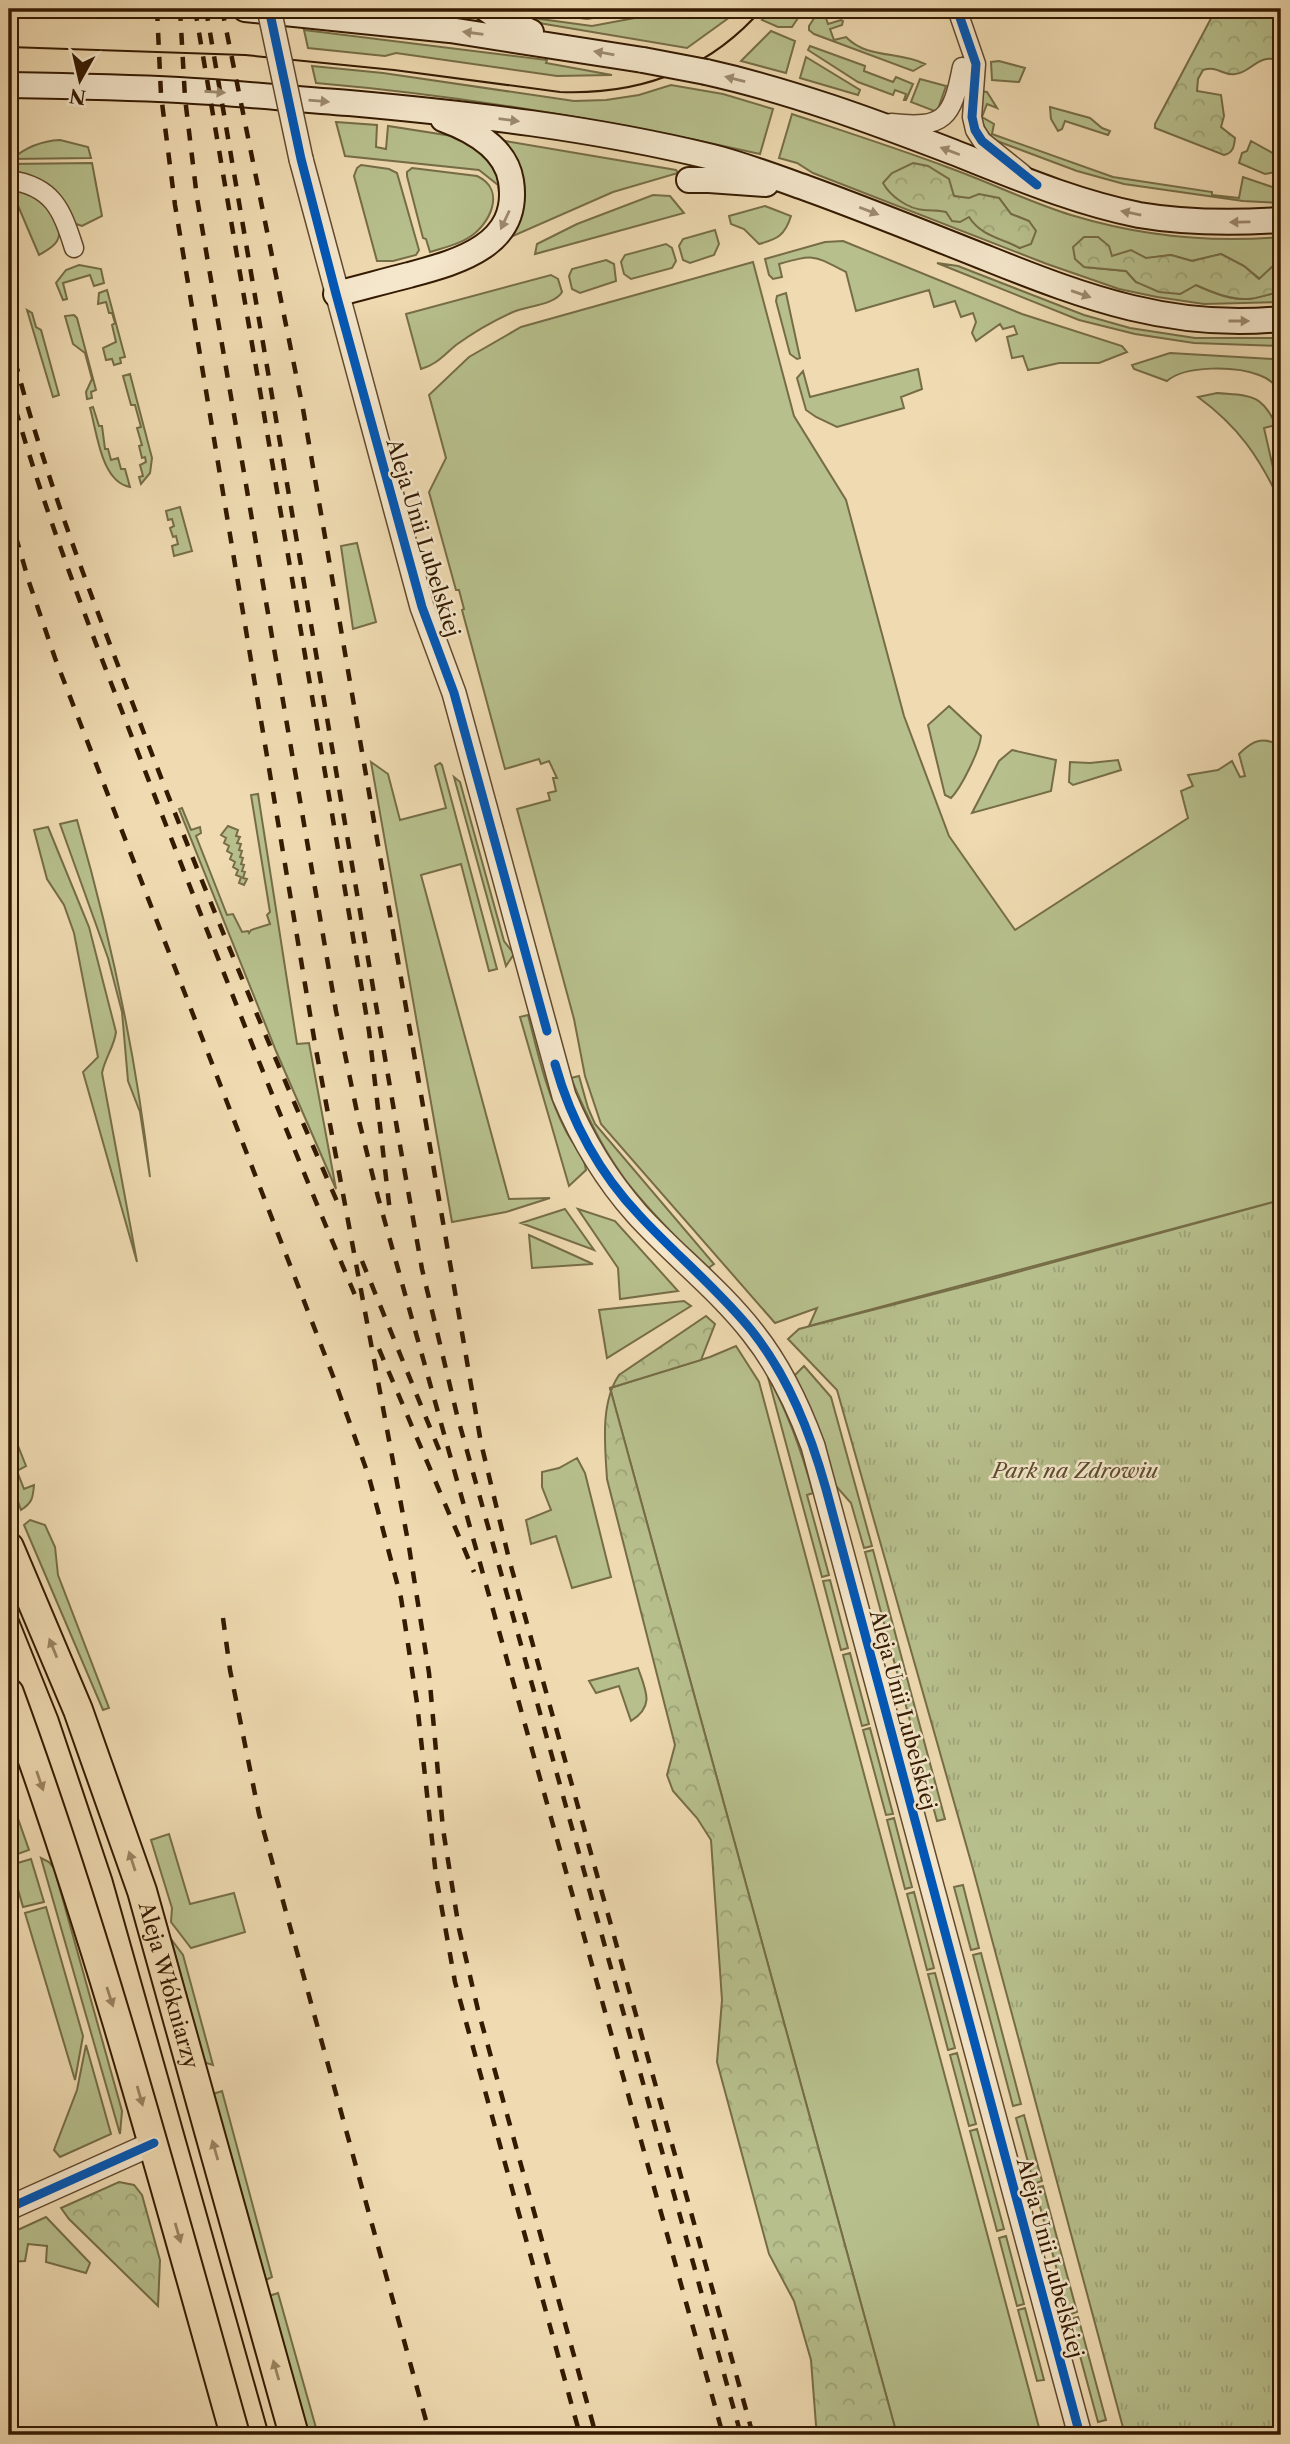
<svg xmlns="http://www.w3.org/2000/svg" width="1290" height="2444" viewBox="0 0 1290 2444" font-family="'Libre Caslon Text',serif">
  <defs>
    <pattern id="forest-crowns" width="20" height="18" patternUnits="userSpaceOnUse" patternTransform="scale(1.75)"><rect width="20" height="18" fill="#b7c08d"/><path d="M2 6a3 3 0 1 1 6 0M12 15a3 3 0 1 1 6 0" fill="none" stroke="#9ea478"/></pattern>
    <pattern id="park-tufts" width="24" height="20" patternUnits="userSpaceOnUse" patternTransform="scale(1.75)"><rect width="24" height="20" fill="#b7c08d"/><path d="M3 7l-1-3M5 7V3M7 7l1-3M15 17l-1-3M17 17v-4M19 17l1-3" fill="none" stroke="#9ea478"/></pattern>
  </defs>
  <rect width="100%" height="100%" fill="#efdab1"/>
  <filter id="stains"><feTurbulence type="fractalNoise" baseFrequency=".00286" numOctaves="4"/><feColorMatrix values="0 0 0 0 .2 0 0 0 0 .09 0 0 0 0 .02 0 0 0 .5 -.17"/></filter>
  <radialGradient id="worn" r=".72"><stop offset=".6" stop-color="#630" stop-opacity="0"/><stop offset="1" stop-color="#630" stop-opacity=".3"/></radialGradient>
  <!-- green -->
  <path fill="#b7c08d" stroke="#766d47" stroke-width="2" fill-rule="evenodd" d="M 413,9 L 476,9 L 493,25 L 405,12 Z
    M 528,9 L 647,9 L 587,19 L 529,11 Z
    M 683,9 L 711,9 L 730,17 L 687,48 L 533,22 L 518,16 L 592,26 Z
    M 772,9 L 804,9 L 792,27 L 778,27 L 762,20 Z
    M 820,9 L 823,9 L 828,24 L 841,20 L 843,21 L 842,25 L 830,29 L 834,40 L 846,37 C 867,59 899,51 925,64 L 913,71 L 814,34 L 809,30 L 809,26 Z
    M 304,30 L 547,60 L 546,63 L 612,75 L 557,76 L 396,53 L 385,56 L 308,48 Z
    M 771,31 L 795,41 L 786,73 L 741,61 Z
    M 810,46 L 865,66 L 864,71 L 893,82 L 896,77 L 913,84 L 906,100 L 904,100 L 906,94 L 895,90 L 893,95 L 858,82 L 808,50 Z
    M 806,57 L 860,90 L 858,95 L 800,78 Z
    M 999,61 L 1025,68 L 1019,82 L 992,80 L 991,62 Z
    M 312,66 L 383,73 L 574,101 L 606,100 L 639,95 L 671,85 L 723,94 L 773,109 L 760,154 C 614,121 466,96 316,83 Z
    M 920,79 L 946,86 L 937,112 L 911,102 Z
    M 980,91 L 987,92 L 997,108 L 987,104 L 982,117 L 994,124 L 992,134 L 1113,177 L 1212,192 L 1212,195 L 1239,198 L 1243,177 L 1281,190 L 1281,203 L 1243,201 L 1124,184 L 1077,171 L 997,141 C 978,129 981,112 980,91 Z
    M 1050,107 L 1090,118 L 1102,128 L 1110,131 L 1108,135 L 1065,121 L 1062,129 L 1058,131 L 1051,119 Z
    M 792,114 C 843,131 896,148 947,167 C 989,182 1029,202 1071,215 C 1140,236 1210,243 1281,237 L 1281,263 L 1273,266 L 1260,279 L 1244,266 L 1221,254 L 1192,261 L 1171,255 L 1084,267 L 1126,271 L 1136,282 L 1180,294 L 1196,285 C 1211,292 1230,300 1247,299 C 1258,299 1270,293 1281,292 L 1281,302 L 1204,304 L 1157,297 L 1119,289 L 1047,264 L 813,173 L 797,163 L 779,158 ZM 954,196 L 969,199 L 999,198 L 1011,214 L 1029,221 L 1020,248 C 1001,238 981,236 969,216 L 933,209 Z
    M 336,122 L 377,125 L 376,147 L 386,149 L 388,126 L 465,138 L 485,150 L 504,188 L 495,217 L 500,201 L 498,185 L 479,170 L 345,156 Z
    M 60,140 L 88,147 L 91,158 L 12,159 C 26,147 41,141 60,140 Z
    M 499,140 L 676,170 L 678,173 L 613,192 L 506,239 Z
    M 1251,141 L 1278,156 L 1281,152 L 1281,171 L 1265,174 L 1239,163 L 1242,153 L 1247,151 Z
    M 92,163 L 102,216 L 82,226 L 76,224 L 9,173 L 9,164 Z
    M 361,165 L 389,169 L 397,173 L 419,250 L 416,255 L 393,261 L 377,261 L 354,176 L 357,168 Z
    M 412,168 L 477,176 C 507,190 490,225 468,238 C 457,245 443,248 430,252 L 426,239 L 423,238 L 407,176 L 407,172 Z
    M 10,187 C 17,189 27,190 33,194 C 46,201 66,226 57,241 C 53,248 45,251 39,255 Z
    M 653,195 L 670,196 L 684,213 L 535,254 L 537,244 L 577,224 Z
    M 765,206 L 791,216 C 785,235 778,239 759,244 L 744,229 L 731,224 L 729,216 Z
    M 715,230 L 719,244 L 714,255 L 690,263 L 683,260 L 679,246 L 683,239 Z
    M 843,241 L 1022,314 L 1122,346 L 1127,352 L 1099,363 L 1059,363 L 1028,370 L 1023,356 L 1012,358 L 1007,337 L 1017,334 L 1014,326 L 1003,329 L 1000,324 L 976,341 L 972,333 L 976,322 L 973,313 L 961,317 L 955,301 L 934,307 L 929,290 L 856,311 L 846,272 C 813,255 815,254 779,264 L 782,277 L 773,279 L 769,275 L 765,259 L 825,242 Z
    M 666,244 L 672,248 L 676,261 L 672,268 L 631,279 L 624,274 L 621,262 L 625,255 Z
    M 606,260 L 614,264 L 616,281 L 580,293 L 572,289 L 569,276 L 572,269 Z
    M 753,262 L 794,416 L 846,500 L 904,716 L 949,836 L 1015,930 L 1188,818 L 1181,791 L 1193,786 L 1188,775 L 1218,770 L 1232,761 L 1240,777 L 1245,776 L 1239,754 C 1253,740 1263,736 1281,746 L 1281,1200 L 809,1326 L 817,1308 L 775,1323 L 601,1124 L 585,1076 L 574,1019 L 517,809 L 550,800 L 548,793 L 556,791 L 553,778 L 557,778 L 549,761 L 541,764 L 539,759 L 505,769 L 462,610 L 464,609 L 459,590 L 456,590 L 429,492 L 446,458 L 429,395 L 469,357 L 521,327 Z
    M 937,263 L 958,266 L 1084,315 L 1130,328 L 1195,338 L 1281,338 L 1281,346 L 1194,343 L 1135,334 L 1079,320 Z
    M 79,265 L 101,269 L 104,283 L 94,286 L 90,275 L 63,283 L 67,299 L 63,300 L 56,283 L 66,270 Z
    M 551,275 L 558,279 L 562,292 C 555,305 526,306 513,312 C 493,321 474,332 456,345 C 444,355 436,365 421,369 L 406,314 Z
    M 107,290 L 125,357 L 120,358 L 121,363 L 114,365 L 112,359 L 106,360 L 103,348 L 116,342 L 112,325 L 115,323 L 112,313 L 109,313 L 106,302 L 98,304 L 99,293 Z
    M 786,293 L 800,358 L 797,359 L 790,354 L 776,301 L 777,296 Z
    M 27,310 L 32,313 L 36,327 L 41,330 L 59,395 L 53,397 Z
    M 74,315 L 77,318 L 96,390 L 91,392 L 92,398 L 87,399 L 86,392 L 92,379 L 85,353 L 73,344 L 65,316 Z
    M 1170,353 L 1274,359 L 1281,363 L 1281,391 C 1275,384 1268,378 1259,375 C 1236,366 1185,365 1167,381 L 1134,369 L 1132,365 Z
    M 918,369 L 922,389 L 901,397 L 904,408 L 837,427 L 816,417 L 806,410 L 797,378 L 803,371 L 810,397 Z
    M 130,374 L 152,458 L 150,473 L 141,484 L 139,477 L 143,476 L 140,465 L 146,462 L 145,457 L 142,458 L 139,446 L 142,445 L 137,428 L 141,427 L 135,405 L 131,405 L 123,376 Z
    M 1217,393 C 1250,396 1261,393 1276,425 L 1264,428 L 1281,503 C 1259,457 1239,427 1198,397 Z
    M 93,407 L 99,426 L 102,426 L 105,449 L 108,449 L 111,460 L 118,458 L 121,469 L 125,469 L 130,487 C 101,482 97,432 90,408 Z
    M 180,507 L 192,551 L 174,556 L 172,546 L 178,544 L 176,536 L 173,537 L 170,528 L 174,526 L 172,519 L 168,520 L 166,511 Z
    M 357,543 L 376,622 L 353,629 L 341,546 Z
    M 949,706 L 981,736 C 980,750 961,788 951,798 L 945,795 L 928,725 Z
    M 1012,750 L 1056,760 L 1051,791 L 972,813 L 999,761 Z
    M 1118,760 L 1121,770 L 1073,785 L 1069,782 L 1070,762 L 1090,763 Z
    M 371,762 L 388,774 L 400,820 L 446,808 L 435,766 L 440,763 L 442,765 L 497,969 L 489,971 L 461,864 L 421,875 L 509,1199 L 550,1198 L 506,1212 L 452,1222 Z
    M 454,777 L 460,782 L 504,941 L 514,954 L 506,966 Z
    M 258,794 L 297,1044 L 309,1043 L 336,1189 L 276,1051 L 179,809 L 182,808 L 191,830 L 200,827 L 201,833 L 196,836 L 227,915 L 233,914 L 242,932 L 248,931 L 249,933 L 251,930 L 270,924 L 267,915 L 270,912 L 251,795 Z
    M 77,820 C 111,938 136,1055 150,1177 L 140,1112 L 128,1081 L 122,1012 L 108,958 L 60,824 Z
    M 228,826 L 238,830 L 236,836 L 240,837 L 237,843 L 241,844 L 239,850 L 242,851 L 240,857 L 243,858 L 241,864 L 244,865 L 242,871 L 245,872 L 243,878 L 247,879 L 244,885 L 239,883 L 241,877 L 236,875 L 238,870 L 233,867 L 235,862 L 230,859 L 232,854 L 227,851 L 229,846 L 224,843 L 226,838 L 221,835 Z
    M 48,827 L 89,927 L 116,1032 C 114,1047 105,1058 102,1073 L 137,1262 L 83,1072 L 98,1057 L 74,933 L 64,905 L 47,879 L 34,830 Z
    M 528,1015 C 538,1054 547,1095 566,1131 C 573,1145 584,1155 586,1170 L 569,1186 L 520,1017 Z
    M 579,1076 L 588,1108 L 595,1124 L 714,1264 L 707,1269 C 680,1241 651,1213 627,1182 C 603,1151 586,1115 571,1078 Z
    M 565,1209 L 594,1250 L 521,1223 Z
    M 578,1209 L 615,1221 L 678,1291 L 620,1299 L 618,1268 Z
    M 529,1235 L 593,1264 L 532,1268 Z
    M 684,1301 L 691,1306 L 607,1358 L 599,1310 Z
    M 736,1346 L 759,1382 L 1041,2435 L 897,2435 L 610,1388 L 710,1357 Z
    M 804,1366 L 831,1397 L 872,1546 L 864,1548 L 851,1503 L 835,1485 L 793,1377 Z
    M 768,1377 C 789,1414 802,1452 813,1493 L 807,1495 L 829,1575 L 822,1577 Z
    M 9,1423 L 26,1466 L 17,1471 L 24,1489 L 34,1485 C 33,1498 32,1503 21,1510 L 9,1477 Z
    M 577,1458 L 585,1473 L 611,1577 L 572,1588 L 556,1536 L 531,1544 L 526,1520 L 551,1510 L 542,1487 L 542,1472 L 559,1468 Z
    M 30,1520 L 45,1525 L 55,1547 L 58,1575 L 109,1708 L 103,1710 L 24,1525 Z
    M 873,1550 L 906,1674 L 898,1676 L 865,1552 Z
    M 830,1580 L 848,1648 L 841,1650 L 823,1581 Z
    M 850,1653 L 869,1724 L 862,1726 L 843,1655 Z
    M 638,1668 C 646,1691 655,1706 631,1721 L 619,1686 L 596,1693 L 589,1681 Z
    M 907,1678 L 945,1819 L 937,1821 L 899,1680 Z
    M 870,1728 L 893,1814 L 886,1815 L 863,1730 Z
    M 9,1793 L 29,1850 L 9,1857 Z
    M 894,1818 L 912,1887 L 905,1889 L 887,1820 Z
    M 169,1834 L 190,1904 L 234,1893 L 245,1932 L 191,1948 L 171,1922 L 172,1908 L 151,1840 Z
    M 41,1858 L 49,1862 L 54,1868 L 122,2111 L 120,2134 Z
    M 31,1859 L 44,1902 L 23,1907 L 11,1865 Z
    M 963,1885 L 979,1948 L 971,1950 L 954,1887 Z
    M 914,1892 L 934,1968 L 927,1970 L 907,1894 Z
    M 46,1907 L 83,2036 L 75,2080 L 25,1913 Z
    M 171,1939 L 183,1955 L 213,2065 L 206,2063 L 202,2055 Z
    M 981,1953 L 1021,2104 L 1013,2106 L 973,1955 Z
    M 935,1973 L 955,2048 L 948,2050 L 928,1974 Z
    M 86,2045 L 111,2134 L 60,2157 L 54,2150 L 77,2090 Z
    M 957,2053 L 976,2124 L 969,2126 L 950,2055 Z
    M 222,2091 L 272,2277 L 266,2280 L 213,2094 Z
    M 1024,2115 L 1042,2181 L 1034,2184 L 1016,2118 Z
    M 977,2129 L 1004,2229 L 997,2231 L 970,2131 Z
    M 1043,2186 L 1077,2312 L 1069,2315 L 1035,2188 Z
    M 46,2217 L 90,2263 L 86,2273 L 46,2262 L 47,2246 L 28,2244 L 25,2261 L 9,2262 L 9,2234 Z
    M 1006,2236 L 1024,2304 L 1017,2306 L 999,2238 Z
    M 278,2293 L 318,2435 L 308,2435 L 269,2296 Z
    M 1025,2308 L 1044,2380 L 1037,2381 L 1018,2310 Z
    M 1078,2317 L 1106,2420 L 1098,2422 L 1070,2319 Z"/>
  <!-- forest -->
  <path fill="url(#forest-crowns)" stroke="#766d47" stroke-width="2" d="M 1216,9 L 1281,9 L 1281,61 C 1257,52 1252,73 1235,74 C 1222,76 1218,65 1203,70 L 1198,79 L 1197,91 L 1221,95 L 1224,116 L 1221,127 L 1235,138 C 1234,147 1233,153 1224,155 L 1155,128 L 1155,124 Z
    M 913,163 L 928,166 L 949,179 L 954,196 L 969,198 L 979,194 L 999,198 L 1011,214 L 1029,221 L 1036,231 L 1031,244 L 1020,248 C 1001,238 981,236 969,217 L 960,222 L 952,221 L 946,212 C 938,210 932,211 924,210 C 908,209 890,196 883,183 L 892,173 Z
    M 1084,237 L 1098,237 L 1109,246 L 1112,256 L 1131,250 L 1146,258 L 1171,255 L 1192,261 L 1221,254 L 1244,266 L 1259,279 L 1273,266 L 1281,263 L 1281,292 C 1270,293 1258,299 1247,299 C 1230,300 1211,292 1196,285 L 1180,294 L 1159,292 L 1136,282 L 1126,271 L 1084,267 L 1075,259 L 1073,247 Z
    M 706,1316 L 715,1324 L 701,1360 L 610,1388 L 897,2435 L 820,2435 L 816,2425 L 811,2360 L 794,2301 L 769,2254 L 717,2062 L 722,2000 L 711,1840 L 697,1818 L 673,1791 L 667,1775 L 675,1745 L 607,1479 C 605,1446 600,1403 619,1375 Z
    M 119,2182 L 134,2185 L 142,2195 L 160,2260 L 158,2306 L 69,2219 L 61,2208 Z"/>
  <!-- park -->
  <path fill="url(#park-tufts)" stroke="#766d47" stroke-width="2" d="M 1281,1200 L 1281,2435 L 1125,2435 L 973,1869 L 837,1390 L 788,1339 L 799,1329 L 992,1279 Z"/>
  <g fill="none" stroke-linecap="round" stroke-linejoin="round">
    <!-- minor casing -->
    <g stroke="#634a2d" stroke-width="21">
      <path id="minor" d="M 957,9 L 976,64 L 972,117 L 975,130 L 982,141 L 1023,174
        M 891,123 C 945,129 952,118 962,67
        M 9,180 C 53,186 62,210 74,248"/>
    </g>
    <!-- tertiary casing -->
    <g stroke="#634a2d" stroke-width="26">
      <path id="tertiary" d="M 301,159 L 422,607 L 454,693 L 564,1096 C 582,1139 606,1179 637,1214 C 674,1255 719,1289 753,1333 C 780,1367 798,1405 813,1446 L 1080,2435
        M 9,2208 L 154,2143"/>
    </g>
    <!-- secondary casing -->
    <g stroke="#341a01" stroke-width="28">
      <path id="secondary" d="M 245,9 L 450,30 L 643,60
        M 486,9 L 499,18 L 531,32
        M 706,72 C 791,91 872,121 953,152 C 1014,176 1074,202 1139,215 C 1186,223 1234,223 1281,220
        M 9,85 C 66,86 123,87 179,90 C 236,93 293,99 349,103 C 471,114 593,128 712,157 C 744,165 775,177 806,188 C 867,210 928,235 989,259 C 1086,298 1174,330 1281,319
        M 689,180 L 709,180 L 766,184
        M 336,294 C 360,288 385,281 409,275 C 457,262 521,246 511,181 C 506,148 473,130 443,119"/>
    </g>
    <!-- primary casing -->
    <g stroke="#341a01" stroke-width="32">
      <g id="primary">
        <path id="s1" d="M 9,1547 L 78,1710 L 142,1891 L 294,2435"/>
        <path d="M 9,1693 C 98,1936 165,2186 235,2435"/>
      </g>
    </g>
    <!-- minor -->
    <use href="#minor" stroke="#f5e7cc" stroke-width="18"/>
    <!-- tertiary -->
    <use href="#tertiary" stroke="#f5e7cc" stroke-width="23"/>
    <!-- secondary -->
    <use href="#secondary" stroke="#f5e7cc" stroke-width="24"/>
    <!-- primary -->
    <use href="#primary" stroke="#efdab1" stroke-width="28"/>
    <!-- tram -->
    <path stroke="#341a01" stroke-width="2" d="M 9,47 L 245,55 L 394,70 L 560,92 C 640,95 709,70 762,9
      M 9,1595 L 58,1717 L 112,1878 L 269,2435"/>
    <!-- rail -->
    <path stroke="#341a01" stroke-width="4.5" stroke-dasharray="12 12" stroke-linecap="butt" d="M 157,9 L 161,95 L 175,205 L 315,1044 L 409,1547 L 429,1673 L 443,1829 L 459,1929 L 478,2010 L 596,2435
      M 180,9 L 185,98 L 197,198 L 336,1011 L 358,1117 L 378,1197 L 723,2435
      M 195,9 L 369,1031 L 390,1212
      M 206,9 L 398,1134 L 422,1269 L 457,1415 L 741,2435
      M 222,9 L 303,409 L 481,1443 L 509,1559 L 753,2435
      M 9,337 C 40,464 87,585 134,707 C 198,876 267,1041 339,1206
      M 9,386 C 47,524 101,656 152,789 C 218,959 284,1128 355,1295
      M 9,513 L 29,582 L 55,658 L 333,1376 L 369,1477 L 401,1598 L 417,1703 L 436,1876 L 455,1982 L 580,2435
      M 362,1261 L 440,1452
      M 379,1349 L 474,1572
      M 223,1618 L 230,1670 L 259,1814 L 430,2435"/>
    <!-- tertiary-bridge casing -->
    <g stroke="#634a2d" stroke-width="26" stroke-linecap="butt">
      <path id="tertiary-bridge" d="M 269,9 L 301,159"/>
    </g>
    <!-- secondary-bridge casing -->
    <g stroke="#341a01" stroke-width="28" stroke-linecap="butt">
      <path id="secondary-bridge" d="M 643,60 L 706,72"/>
    </g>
    <!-- tertiary-bridge -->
    <use href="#tertiary-bridge" stroke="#f5e7cc" stroke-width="23"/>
    <!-- secondary-bridge -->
    <use href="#secondary-bridge" stroke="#f5e7cc" stroke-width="24"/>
    <!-- cycleway casing -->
    <g stroke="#f5e7cc" stroke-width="13">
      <path id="cycleway" d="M 269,9 L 301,159 L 336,294 L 422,607 L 454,693 L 547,1031
        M 957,9 L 976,64 L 972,117 L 975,130 L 982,141 L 1037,185
        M 555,1064 C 571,1121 599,1173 640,1216 C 676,1255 718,1289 752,1331 C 789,1378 810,1432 826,1489 L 1080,2435
        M 9,2208 L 154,2143"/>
    </g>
    <!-- cycleway -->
    <use href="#cycleway" stroke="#0057b8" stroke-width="9"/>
  </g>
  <!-- one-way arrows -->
  <defs><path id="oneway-solid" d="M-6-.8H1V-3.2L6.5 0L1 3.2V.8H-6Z" transform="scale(1.75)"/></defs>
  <g fill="#9e8b71">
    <use href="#oneway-solid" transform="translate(473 33) rotate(-172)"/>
    <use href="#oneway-solid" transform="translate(604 53) rotate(-170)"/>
    <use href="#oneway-solid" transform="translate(735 79) rotate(-166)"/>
    <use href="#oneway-solid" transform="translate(215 92) rotate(4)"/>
    <use href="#oneway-solid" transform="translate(319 101) rotate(5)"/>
    <use href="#oneway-solid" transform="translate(509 120) rotate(7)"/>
    <use href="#oneway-solid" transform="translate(950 151) rotate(-159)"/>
    <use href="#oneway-solid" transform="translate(869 211) rotate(21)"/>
    <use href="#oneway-solid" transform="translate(1131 213) rotate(-168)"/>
    <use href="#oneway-solid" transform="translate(505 220) rotate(115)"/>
    <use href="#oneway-solid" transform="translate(1240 222) rotate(179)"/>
    <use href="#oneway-solid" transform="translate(1081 294) rotate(19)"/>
    <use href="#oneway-solid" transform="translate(1239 321)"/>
  </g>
  <g fill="#9b8462">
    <use href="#oneway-solid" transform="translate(53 1648) rotate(-112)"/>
    <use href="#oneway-solid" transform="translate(40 1781) rotate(71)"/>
    <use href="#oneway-solid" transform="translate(132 1861) rotate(-108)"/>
    <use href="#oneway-solid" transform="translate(110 1997) rotate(72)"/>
    <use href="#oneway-solid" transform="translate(140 2096) rotate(74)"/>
    <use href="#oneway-solid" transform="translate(215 2150) rotate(-106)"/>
    <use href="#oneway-solid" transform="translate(178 2233) rotate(74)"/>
    <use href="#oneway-solid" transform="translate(276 2370) rotate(-106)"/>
  </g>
  <g text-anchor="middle" stroke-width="5" stroke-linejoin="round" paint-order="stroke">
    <!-- street labels -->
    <g font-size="21" fill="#341a01" stroke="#f5e7cc">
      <text transform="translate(423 538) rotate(73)" y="7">Aleja Unii Lubelskiej</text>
      <text transform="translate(903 1710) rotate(75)" y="7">Aleja Unii Lubelskiej</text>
      <text dy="7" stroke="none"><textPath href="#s1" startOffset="467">Aleja Włókniarzy</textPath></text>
      <text transform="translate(1050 2258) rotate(75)" y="7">Aleja Unii Lubelskiej</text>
    </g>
    <!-- park labels -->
    <g font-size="21" font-style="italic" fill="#5b4c2b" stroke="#f5e7cc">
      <text x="1075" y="1478">Park na Zdrowiu</text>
    </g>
  </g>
  <!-- margin -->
  <rect width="1290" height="2444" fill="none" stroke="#efdab1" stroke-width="35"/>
  <rect x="10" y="10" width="1269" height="2423" fill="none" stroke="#341a01" stroke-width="3.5"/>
  <rect x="18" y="18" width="1255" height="2409" fill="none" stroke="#341a01" stroke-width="2"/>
  <!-- north arrow -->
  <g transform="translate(80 80) rotate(188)" stroke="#f5e7cc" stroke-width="5" paint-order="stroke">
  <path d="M0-5L12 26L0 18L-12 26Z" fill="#341a01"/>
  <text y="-10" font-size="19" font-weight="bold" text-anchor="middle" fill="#341a01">N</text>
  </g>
  <rect width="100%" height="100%" filter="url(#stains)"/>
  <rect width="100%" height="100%" fill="url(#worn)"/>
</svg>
